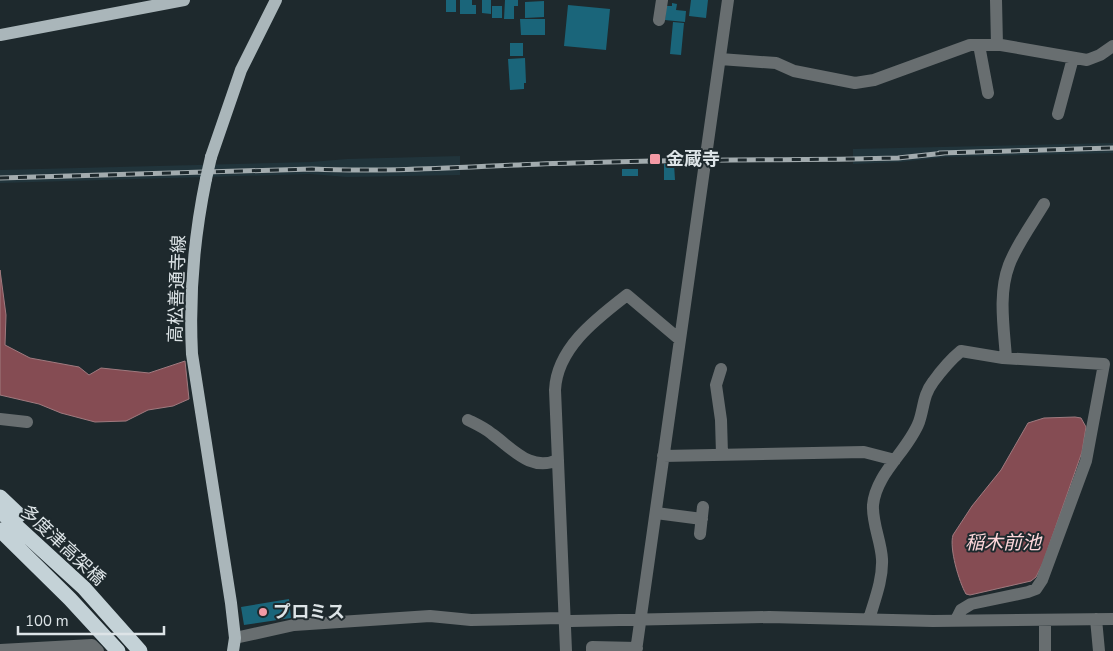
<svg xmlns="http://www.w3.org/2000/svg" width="1113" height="651" viewBox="0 0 1113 651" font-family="'Nunito Sans','Noto Sans JP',sans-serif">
  <rect width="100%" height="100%" fill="#1e292d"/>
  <!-- built -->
  <path fill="#21343b" d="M 1113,143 L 1113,153 L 945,157 L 900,162 L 853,164 L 853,149 Z
    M 460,156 L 460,175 L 347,177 L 310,174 L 0,183 L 0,170 L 311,162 L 347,159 Z"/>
  <!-- water -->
  <path fill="#854c53" stroke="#9f7a7f" d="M 0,270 L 6,315 L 5,345 L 30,358 L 79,367 L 89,375 L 101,368 L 149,373 L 185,361 L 189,399 L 173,406 L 148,410 L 126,421 L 95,422 L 61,413 L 39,404 L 0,395 Z
    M 1075,417 L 1081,418 L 1086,427 L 1082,452 L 1043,563 L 1036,577 L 1031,581 L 970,595 L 966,594 C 959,582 949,548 953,535 L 972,506 L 1001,470 L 1028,423 L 1044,418 Z"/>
  <!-- building -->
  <path fill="#1a657a" d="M 446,0 L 456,0 L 456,12 L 446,12 Z
    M 460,0 L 472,0 L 472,5 L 476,5 L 476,14 L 460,14 Z
    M 482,0 L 491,0 L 491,14 L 482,13 Z
    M 505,0 L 518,0 L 518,6 L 514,6 L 514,19 L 504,19 Z
    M 691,0 L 708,0 L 706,18 L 689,16 Z
    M 544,1 L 544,17 L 525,18 L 525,2 Z
    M 672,3 L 677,4 L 676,10 L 686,11 L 685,22 L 665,20 L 666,6 L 672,6 Z
    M 568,5 L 610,9 L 606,50 L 564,46 Z
    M 492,6 L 502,6 L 502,18 L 492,18 Z
    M 520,19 L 545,19 L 545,35 L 521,35 Z
    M 673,22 L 684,23 L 681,55 L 670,54 Z
    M 510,43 L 523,43 L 523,56 L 510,56 Z
    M 525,58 L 526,83 L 524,83 L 524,89 L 510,90 L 508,59 Z
    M 664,164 L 674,164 L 675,180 L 664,180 Z
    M 622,169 L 638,169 L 638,176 L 622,176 Z
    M 289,599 L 291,618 L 244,625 L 241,607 Z"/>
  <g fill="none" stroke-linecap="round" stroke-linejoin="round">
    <!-- minor -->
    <path stroke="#686e70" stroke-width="12" d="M 996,0 L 997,45
      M 659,20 L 662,0
      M 979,45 L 988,93
      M 720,59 L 776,63 L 794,71 L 855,83 L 874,80 L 970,45 L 1001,45 L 1087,60 L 1100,55 L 1113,46
      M 1058,114 L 1073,58
      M 1006,358 C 1004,328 998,294 1009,265 C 1017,244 1032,224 1044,204
      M 721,369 L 716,385 L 721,420 L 722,454
      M 0,419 L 27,422
      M 468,420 C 476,424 485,428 492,434 C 513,449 530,472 558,460
      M 663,456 L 864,452 L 895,460
      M 656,513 L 702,519
      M 700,534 L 703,507
      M 869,619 C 875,599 883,579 882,559 C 881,541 872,523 873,505 C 876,473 908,451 919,422 C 924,408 923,395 933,382 C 941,371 950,360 961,351 L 1003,358 L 1104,364 L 1086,461 L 1042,580 L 1036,589 L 1028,592 L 971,604 L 961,610 L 956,620
      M 1096,619 L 1099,651
      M 1045,620 L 1045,651
      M 235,638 L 294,625 L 430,616 L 471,620 L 561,618 L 571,621 L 769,617 L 933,621 L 1113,619
      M 0,650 L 92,645 L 98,651
      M 566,651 L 555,390 C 557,348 596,319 627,295 L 679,339
      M 592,651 L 592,647 L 637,648
      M 636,651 L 728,0"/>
    <!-- major -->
    <path stroke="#aab6ba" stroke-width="12" d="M 0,35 L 184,0
      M 211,157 L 241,70 L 276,0
      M 206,179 C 194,237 189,295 192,354 L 231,603 L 235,638 L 233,651"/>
    <!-- highway -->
    <path stroke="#c4d2d7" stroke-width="15" d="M 0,497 L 19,515
      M 0,511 L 84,588 L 140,651
      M 0,530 L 70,599 L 118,651"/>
    <!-- rail casing -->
    <g stroke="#a2abae" stroke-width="5">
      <path id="rail" d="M 939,153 L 1113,148
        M 0,178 L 312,169 C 399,173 486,165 573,163 C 666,160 760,160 853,159 L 898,158 L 945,153"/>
    </g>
    <!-- rail -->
    <use href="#rail" stroke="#1e292d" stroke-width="3" stroke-dasharray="9" stroke-linecap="butt"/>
    <!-- major-bridge -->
    <path stroke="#aab6ba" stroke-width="12" d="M 206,179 L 211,157"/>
  </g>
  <!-- markers -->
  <g fill="#f49aa5" stroke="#1e292d" stroke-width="2">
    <rect x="649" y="153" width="12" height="12" rx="2.5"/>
    <circle cx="263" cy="612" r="5"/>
  </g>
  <g text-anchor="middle" stroke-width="4" stroke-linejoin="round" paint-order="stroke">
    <!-- poi labels -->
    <g font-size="18" font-weight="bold" fill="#dde4e7" stroke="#1e292d" text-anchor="start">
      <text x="666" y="165">金蔵寺</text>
      <text x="273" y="618">プロミス</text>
    </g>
    <!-- street labels -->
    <g font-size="18" fill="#dde4e7" stroke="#1e292d">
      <text transform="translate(177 289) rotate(-88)" y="6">高松善通寺線</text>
      <text transform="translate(63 545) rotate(43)" y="6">多度津高架橋</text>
    </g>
    <!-- water labels -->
    <g font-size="19" font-style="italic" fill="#fed7db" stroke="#1e292d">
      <text x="1003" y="549">稲木前池</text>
    </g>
  </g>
  <!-- scale -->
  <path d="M18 626v8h146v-8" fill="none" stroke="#dde4e7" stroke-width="2.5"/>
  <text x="25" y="626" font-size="15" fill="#dde4e7" stroke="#1e292d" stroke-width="4" paint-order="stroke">100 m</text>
</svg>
